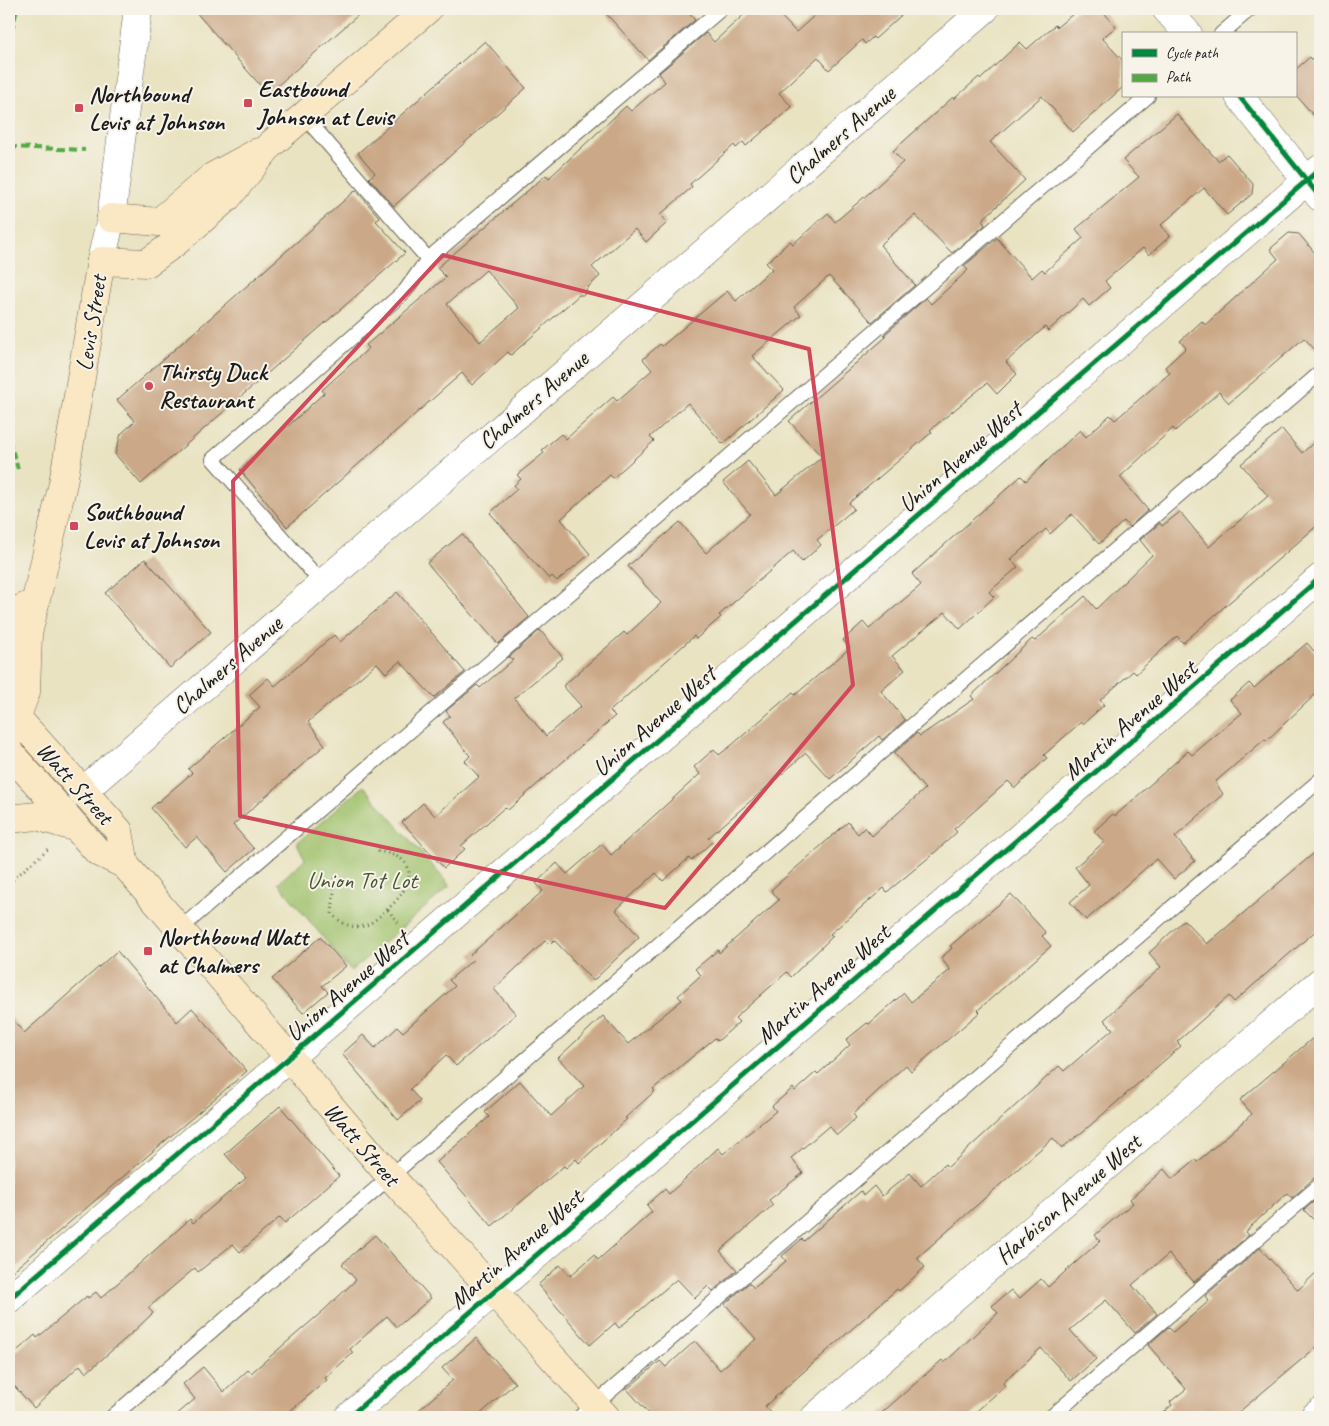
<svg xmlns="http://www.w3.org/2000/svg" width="1329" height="1426" viewBox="0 0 1329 1426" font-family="Caveat,sans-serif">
  <rect width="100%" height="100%" fill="#f7f3e8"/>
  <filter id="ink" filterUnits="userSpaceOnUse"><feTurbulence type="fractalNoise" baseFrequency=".02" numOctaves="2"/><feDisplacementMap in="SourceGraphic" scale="10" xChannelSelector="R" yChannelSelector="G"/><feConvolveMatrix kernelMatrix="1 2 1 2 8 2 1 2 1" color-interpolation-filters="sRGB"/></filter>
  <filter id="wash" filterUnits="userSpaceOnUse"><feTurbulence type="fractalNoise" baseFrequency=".0096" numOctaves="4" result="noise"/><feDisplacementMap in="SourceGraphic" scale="20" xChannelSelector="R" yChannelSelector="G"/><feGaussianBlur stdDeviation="1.12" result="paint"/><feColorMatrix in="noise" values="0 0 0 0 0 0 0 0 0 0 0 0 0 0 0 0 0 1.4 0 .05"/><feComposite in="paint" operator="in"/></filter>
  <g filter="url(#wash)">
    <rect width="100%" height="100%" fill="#e9e3c2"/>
    <!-- green -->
    <path fill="#9dc069" stroke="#5c6e42" d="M 363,786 L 450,886 L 351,971 L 278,883 L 305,859 L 297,843 Z"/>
    <g id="blocks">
      <!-- building -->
      <path fill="#cba988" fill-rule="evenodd" d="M 193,9 L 365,9 L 268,94 Z
        M 602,9 L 685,9 L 695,20 L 648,60 Z
        M 750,9 L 774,9 L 796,32 L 822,9 L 908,9 L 875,39 L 873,37 L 865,44 L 862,40 L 829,70 L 818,57 L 779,93 L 792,107 L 746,146 L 743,142 L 736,148 L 734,145 L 690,184 L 692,187 L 660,215 L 667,223 L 646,242 L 635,229 L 592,267 L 600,276 L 587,288 L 584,295 L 579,295 L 511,355 L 508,352 L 472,385 L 462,373 L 287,527 L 240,470 L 324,393 L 322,390 L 369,348 L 366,345 L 446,277 L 437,268 L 546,175 L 549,178 L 626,106 L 631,111 L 665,82 L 659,73 L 706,33 L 714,42 ZM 486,270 L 519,308 L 480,342 L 447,304 Z
        M 1079,9 L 1101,9 L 1116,27 L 1102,38 L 1123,61 L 1123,87 L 1073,132 L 1042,96 L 990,142 L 1025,180 L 982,220 L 985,225 L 952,253 L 915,215 L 880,245 L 915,285 L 872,322 L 829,276 L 794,307 L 801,315 L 752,356 L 784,390 L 723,444 L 688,403 L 650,437 L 654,441 L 613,478 L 610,475 L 561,519 L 590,554 L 557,581 L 552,576 L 549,579 L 490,513 L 517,489 L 514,485 L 521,479 L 517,475 L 544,453 L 542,450 L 561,434 L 566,439 L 613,397 L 617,401 L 652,370 L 643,359 L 660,344 L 662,346 L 727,291 L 736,301 L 772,269 L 766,263 L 790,241 L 793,244 L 828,213 L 835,222 L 876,187 L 903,162 L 893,151 L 953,97 L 954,99 L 979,77 L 981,79 L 1020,42 L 1027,49 L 1055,25 L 1057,27 Z
        M 485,41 L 526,88 L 394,206 L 369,178 L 375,173 L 358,153 Z
        M 1310,57 L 1320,69 L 1320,123 L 1295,94 L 1295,70 Z
        M 1177,114 L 1218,161 L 1227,154 L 1253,184 L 1252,194 L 1227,215 L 1204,188 L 1161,225 L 1170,236 L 1149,255 L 1143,248 L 1105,281 L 1110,288 L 1089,306 L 1083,299 L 1048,331 L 1045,327 L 1006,362 L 1017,374 L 997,394 L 987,383 L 930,430 L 932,432 L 849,503 L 854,509 L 817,540 L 821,545 L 802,562 L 793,551 L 719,615 L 721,617 L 696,639 L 694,636 L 610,711 L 615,716 L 508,810 L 505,807 L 461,846 L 465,849 L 444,868 L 402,822 L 423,803 L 435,816 L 479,777 L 465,761 L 470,756 L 443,722 L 450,716 L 446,711 L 477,685 L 480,688 L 513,660 L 509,657 L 540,630 L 563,658 L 514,698 L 546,736 L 581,706 L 563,686 L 624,632 L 627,635 L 661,603 L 628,566 L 680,522 L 706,553 L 750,514 L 723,482 L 748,461 L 776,495 L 822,457 L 789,421 L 886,337 L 884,335 L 926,298 L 931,304 L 968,270 L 964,266 L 997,238 L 1032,278 L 1042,269 L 1045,272 L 1083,238 L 1076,229 L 1139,177 L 1123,160 Z
        M 356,190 L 380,218 L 376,221 L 405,253 L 141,484 L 115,454 L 121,434 L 135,421 L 117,400 Z
        M 1289,233 L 1299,234 L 1320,259 L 1320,355 L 1304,338 L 1229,403 L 1219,392 L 1175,431 L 1173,428 L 1120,477 L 1148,510 L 1129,527 L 1124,521 L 1099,544 L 1072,514 L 1050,534 L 1046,529 L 1011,559 L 1018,567 L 989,592 L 994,597 L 960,629 L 945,612 L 892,656 L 905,670 L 881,691 L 905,720 L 882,740 L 879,736 L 830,779 L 806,753 L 708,838 L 712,842 L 691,861 L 689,858 L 663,881 L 656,873 L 616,910 L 639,937 L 593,981 L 554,940 L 549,945 L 545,941 L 494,989 L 516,1014 L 456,1066 L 446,1055 L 410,1089 L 420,1101 L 398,1120 L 342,1054 L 363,1035 L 375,1048 L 398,1027 L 403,1032 L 455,986 L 449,980 L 474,959 L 470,955 L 543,891 L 536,883 L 557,863 L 567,874 L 602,844 L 611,855 L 700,774 L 694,767 L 714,749 L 719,755 L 732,745 L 793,692 L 795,695 L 850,648 L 843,640 L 863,622 L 869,629 L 921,585 L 912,574 L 1021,476 L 1026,481 L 1080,430 L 1086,437 L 1110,415 L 1115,420 L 1170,373 L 1165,367 L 1186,348 L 1180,341 L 1202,321 L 1205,325 L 1278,259 L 1270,249 Z
        M 1282,429 L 1302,453 L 1320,437 L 1320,523 L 1183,643 L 1177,636 L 1136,674 L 1133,671 L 1100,700 L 1104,705 L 1083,724 L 1081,722 L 1044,755 L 1047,758 L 1015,788 L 1008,781 L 954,829 L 957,832 L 933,854 L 887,892 L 884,888 L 830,934 L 833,936 L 791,977 L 787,972 L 735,1018 L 739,1022 L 718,1041 L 715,1038 L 653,1089 L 655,1091 L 625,1118 L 627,1119 L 579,1163 L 576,1159 L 566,1168 L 564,1166 L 492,1226 L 437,1162 L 489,1117 L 485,1112 L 520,1081 L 551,1116 L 584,1086 L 558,1058 L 603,1016 L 628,1044 L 682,1000 L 678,996 L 701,975 L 695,969 L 718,950 L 719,953 L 779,900 L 771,890 L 848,822 L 858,834 L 865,827 L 872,836 L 925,789 L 894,753 L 917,733 L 920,736 L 974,699 L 971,696 L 1032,639 L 1035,641 L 1085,596 L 1096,609 L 1152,555 L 1140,540 L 1160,523 L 1162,526 L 1180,512 L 1209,547 L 1268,496 L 1241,464 Z
        M 462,534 L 529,617 L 498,644 L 427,563 Z
        M 145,559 L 211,632 L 170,668 L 105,593 Z
        M 397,592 L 465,672 L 434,698 L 400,661 L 386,673 L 377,663 L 308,722 L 325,745 L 233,825 L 254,849 L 227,872 L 197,837 L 185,847 L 151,808 L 192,773 L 188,769 L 260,707 L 249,695 L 268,678 L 275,686 L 334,635 L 340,642 Z
        M 1307,643 L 1320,658 L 1320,690 L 1266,741 L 1265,739 L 1215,782 L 1223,794 L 1175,837 L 1195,861 L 1174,879 L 1156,859 L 1086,920 L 1070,902 L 1089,885 L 1075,867 L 1104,842 L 1094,831 L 1113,814 L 1115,816 L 1188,751 L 1192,755 L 1242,713 L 1230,700 L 1249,683 L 1254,688 Z
        M 1320,848 L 1320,927 L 1234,1002 L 1229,996 L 1177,1042 L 1181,1046 L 1086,1129 L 1062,1148 L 1053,1138 L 917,1258 L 925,1267 L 899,1291 L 897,1289 L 765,1406 L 775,1417 L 652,1417 L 627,1389 L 660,1361 L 666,1367 L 695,1341 L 720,1370 L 756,1339 L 725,1304 L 749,1283 L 754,1288 L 786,1261 L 782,1256 L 802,1239 L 804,1241 L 861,1191 L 864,1195 L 874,1186 L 882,1196 L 910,1173 L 921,1186 L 945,1164 L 948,1167 L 1059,1066 L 1064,1071 L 1113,1029 L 1104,1020 L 1161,967 L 1149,953 L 1184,920 L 1207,944 Z
        M 1011,894 L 1046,933 L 1042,936 L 1051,946 L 978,1010 L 980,1012 L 911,1071 L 906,1065 L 853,1114 L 856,1118 L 837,1135 L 829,1126 L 791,1158 L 803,1173 L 769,1200 L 773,1205 L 720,1251 L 737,1270 L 713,1291 L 708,1286 L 695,1298 L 677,1279 L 619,1328 L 615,1323 L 590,1345 L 538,1285 L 560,1265 L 570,1276 L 594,1255 L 598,1260 L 652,1212 L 647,1205 L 665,1189 L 669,1194 L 718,1148 L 723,1154 L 776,1111 L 772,1106 L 793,1088 L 795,1091 L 816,1072 L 818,1074 L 850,1045 L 846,1040 L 867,1023 L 869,1024 L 904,993 L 911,1002 L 950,970 L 941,958 L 952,948 L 950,946 Z
        M 320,937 L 346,966 L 322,986 L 328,992 L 303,1013 L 272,979 Z
        M 117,951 L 177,1022 L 192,1008 L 247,1071 L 9,1274 L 9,1015 L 24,1033 Z
        M 1320,1032 L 1320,1176 L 1314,1178 L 1292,1198 L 1287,1193 L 1251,1226 L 1246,1232 L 1249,1235 L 1194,1282 L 1169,1254 L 1132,1285 L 1157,1314 L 1135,1333 L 1106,1300 L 1070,1330 L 1096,1359 L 1071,1381 L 1041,1348 L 1003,1383 L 1005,1386 L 970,1417 L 877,1417 L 942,1360 L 944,1363 L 998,1313 L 992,1306 L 1011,1290 L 1019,1299 L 1041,1279 L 1048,1287 L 1100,1241 L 1095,1235 L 1133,1203 L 1130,1199 L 1164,1169 L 1172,1179 L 1195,1160 L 1197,1162 L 1252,1114 L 1240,1100 Z
        M 280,1106 L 339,1176 L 285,1223 L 280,1217 L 240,1252 L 233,1244 L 198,1272 L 195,1268 L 148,1308 L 153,1313 L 132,1333 L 86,1373 L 80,1365 L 34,1408 L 9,1380 L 9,1358 L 35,1335 L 37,1338 L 87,1296 L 88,1298 L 96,1292 L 101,1298 L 190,1219 L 193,1223 L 246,1178 L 225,1154 Z
        M 1320,1196 L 1320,1226 L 1304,1210 Z
        M 375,1235 L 431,1298 L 397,1327 L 387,1316 L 350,1349 L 353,1353 L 325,1378 L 327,1380 L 283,1417 L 174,1417 L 195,1399 L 183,1384 L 203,1367 L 224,1392 L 248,1370 L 251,1373 L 323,1311 L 356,1280 L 342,1264 Z
        M 1260,1248 L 1298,1290 L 1320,1269 L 1320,1344 L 1233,1417 L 1158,1417 L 1172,1405 L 1170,1402 L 1186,1389 L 1148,1345 L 1168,1327 L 1173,1332 L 1209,1301 L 1205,1296 Z
        M 476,1338 L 515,1383 L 477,1417 L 411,1417 L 453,1380 L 442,1368 Z"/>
    </g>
  </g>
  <g filter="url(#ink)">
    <use href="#blocks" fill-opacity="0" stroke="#646256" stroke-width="1"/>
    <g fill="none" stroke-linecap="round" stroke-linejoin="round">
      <!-- service casing -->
      <g stroke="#646256" stroke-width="16">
        <path id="service" d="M 1221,34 L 1250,9
          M 304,116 L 428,259
          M 322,583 L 213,459 L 405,291 L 428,259 L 721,9
          M 181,928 L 1148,96
          M 112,1417 L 1320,373
          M 580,1417 L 1320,780
          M 1051,1417 L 1320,1185"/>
      </g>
      <!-- minor casing -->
      <g stroke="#646256" stroke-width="29">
        <path id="minor" d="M 1166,9 L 1188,34
          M 1239,96 L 1320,197
          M 82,792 L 985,9
          M 9,1299 L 1320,169
          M 349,1417 L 1320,578
          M 815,1417 L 1320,982
          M 1314,1417 L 1320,1412"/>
      </g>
      <!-- tertiary casing -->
      <g stroke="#646256" stroke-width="29">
        <path id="tertiary" d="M 101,261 L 111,218 L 138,9"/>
      </g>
      <!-- secondary casing -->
      <g stroke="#646256" stroke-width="29">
        <path id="secondary" d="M 111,218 L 159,222 L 212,177 L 258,152
          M 9,614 L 34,603
          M 9,709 L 119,831 L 125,865
          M 9,737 L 26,692 L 28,634 L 63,483 L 101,261 L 147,263 L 176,242 L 228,197 L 270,145 L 428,9
          M 9,752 L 98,852 L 125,865 L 390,1176 L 606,1417
          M 9,819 L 37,816 L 77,828"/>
      </g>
      <!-- path -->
      <path stroke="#646256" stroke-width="3" stroke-dasharray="1 4" stroke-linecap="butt" d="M 335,878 L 332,914 C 340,923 352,929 364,926 C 371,924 378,918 383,913 C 413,889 425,856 375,851
        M 9,883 L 48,849
        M 388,910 L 400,925"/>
      <!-- service -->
      <use href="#service" stroke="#fff" stroke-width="14"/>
      <!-- minor -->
      <use href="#minor" stroke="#fff" stroke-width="28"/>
      <!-- tertiary -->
      <use href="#tertiary" stroke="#fff" stroke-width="28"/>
      <!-- secondary -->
      <use href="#secondary" stroke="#fae7c3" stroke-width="28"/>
      <!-- quiet -->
      <path stroke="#52a943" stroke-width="4" stroke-dasharray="8 4" stroke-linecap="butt" d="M 9,43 L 17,9
        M 9,147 L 85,150
        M 9,440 L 18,469"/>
      <!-- cycleway casing -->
      <g stroke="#f7f3e8" stroke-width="8">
        <path id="cycleway" d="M 1239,96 L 1320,197
          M 9,1299 L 1320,169
          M 349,1417 L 1320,578"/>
      </g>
      <!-- cycleway -->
      <use href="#cycleway" stroke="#00873e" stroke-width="5"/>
    </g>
  </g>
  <!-- marked area -->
  <path fill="none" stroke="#d1495b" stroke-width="4" stroke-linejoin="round" d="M 443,255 L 809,349 L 853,685 L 665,908 L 240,816 L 233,481 Z"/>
  <!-- markers -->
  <g fill="#d1495b" stroke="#f7f3e8" stroke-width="2">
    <rect x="243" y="98" width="10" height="10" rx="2.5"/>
    <rect x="74" y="103" width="10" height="10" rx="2.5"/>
    <circle cx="149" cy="386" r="5"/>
    <rect x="69" y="521" width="10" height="10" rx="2.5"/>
    <rect x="143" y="946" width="10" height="10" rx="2.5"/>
  </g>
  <g text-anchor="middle" stroke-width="4" stroke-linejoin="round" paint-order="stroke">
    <!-- poi labels -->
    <g font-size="24" font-weight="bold" fill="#1c1c1c" stroke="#f7f3e8" text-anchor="start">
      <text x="258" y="97">Eastbound<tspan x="258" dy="28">Johnson at Levis</tspan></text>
      <text x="89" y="102">Northbound<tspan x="89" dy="28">Levis at Johnson</tspan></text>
      <text x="159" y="380">Thirsty Duck<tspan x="159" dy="28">Restaurant</tspan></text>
      <text x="84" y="520">Southbound<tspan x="84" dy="28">Levis at Johnson</tspan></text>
      <text x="158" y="945">Northbound Watt<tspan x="158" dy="28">at Chalmers</tspan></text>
    </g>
    <!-- street labels -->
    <g font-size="24" fill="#1c1c1c" stroke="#f7f3e8">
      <text transform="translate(840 135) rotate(-41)" y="8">Chalmers Avenue</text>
      <text transform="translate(91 323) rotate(-81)" y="8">Levis Street</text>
      <text transform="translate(533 400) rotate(-41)" y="8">Chalmers Avenue</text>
      <text transform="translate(960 457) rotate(-41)" y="8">Union Avenue West</text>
      <text transform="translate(227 665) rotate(-41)" y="8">Chalmers Avenue</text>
      <text transform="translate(1130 720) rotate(-41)" y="8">Martin Avenue West</text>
      <text transform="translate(654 721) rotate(-41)" y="8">Union Avenue West</text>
      <text transform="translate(75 783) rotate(48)" y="8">Watt Street</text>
      <text transform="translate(823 984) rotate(-41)" y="8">Martin Avenue West</text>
      <text transform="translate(347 986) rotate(-41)" y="8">Union Avenue West</text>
      <text transform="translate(362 1144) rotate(49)" y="8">Watt Street</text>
      <text transform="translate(1068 1199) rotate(-41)" y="8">Harbison Avenue West</text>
      <text transform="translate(516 1249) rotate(-41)" y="8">Martin Avenue West</text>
    </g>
    <!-- park labels -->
    <g font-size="24" fill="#495537" stroke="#f7f3e8">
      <text x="362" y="888">Union Tot Lot</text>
    </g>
  </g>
  <!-- margin -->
  <rect width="1329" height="1426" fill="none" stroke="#f7f3e8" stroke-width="30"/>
  <!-- legend -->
  <rect x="1122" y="32" width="175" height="65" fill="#f7f3e8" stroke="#9f9d96"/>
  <rect x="1132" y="49" width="25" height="8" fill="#00873e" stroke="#9f9d96"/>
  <text x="1166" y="58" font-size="15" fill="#1c1c1c">Cycle path</text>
  <rect x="1132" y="74" width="25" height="8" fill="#52a943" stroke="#9f9d96"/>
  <text x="1166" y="82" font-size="15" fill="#1c1c1c">Path</text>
</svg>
